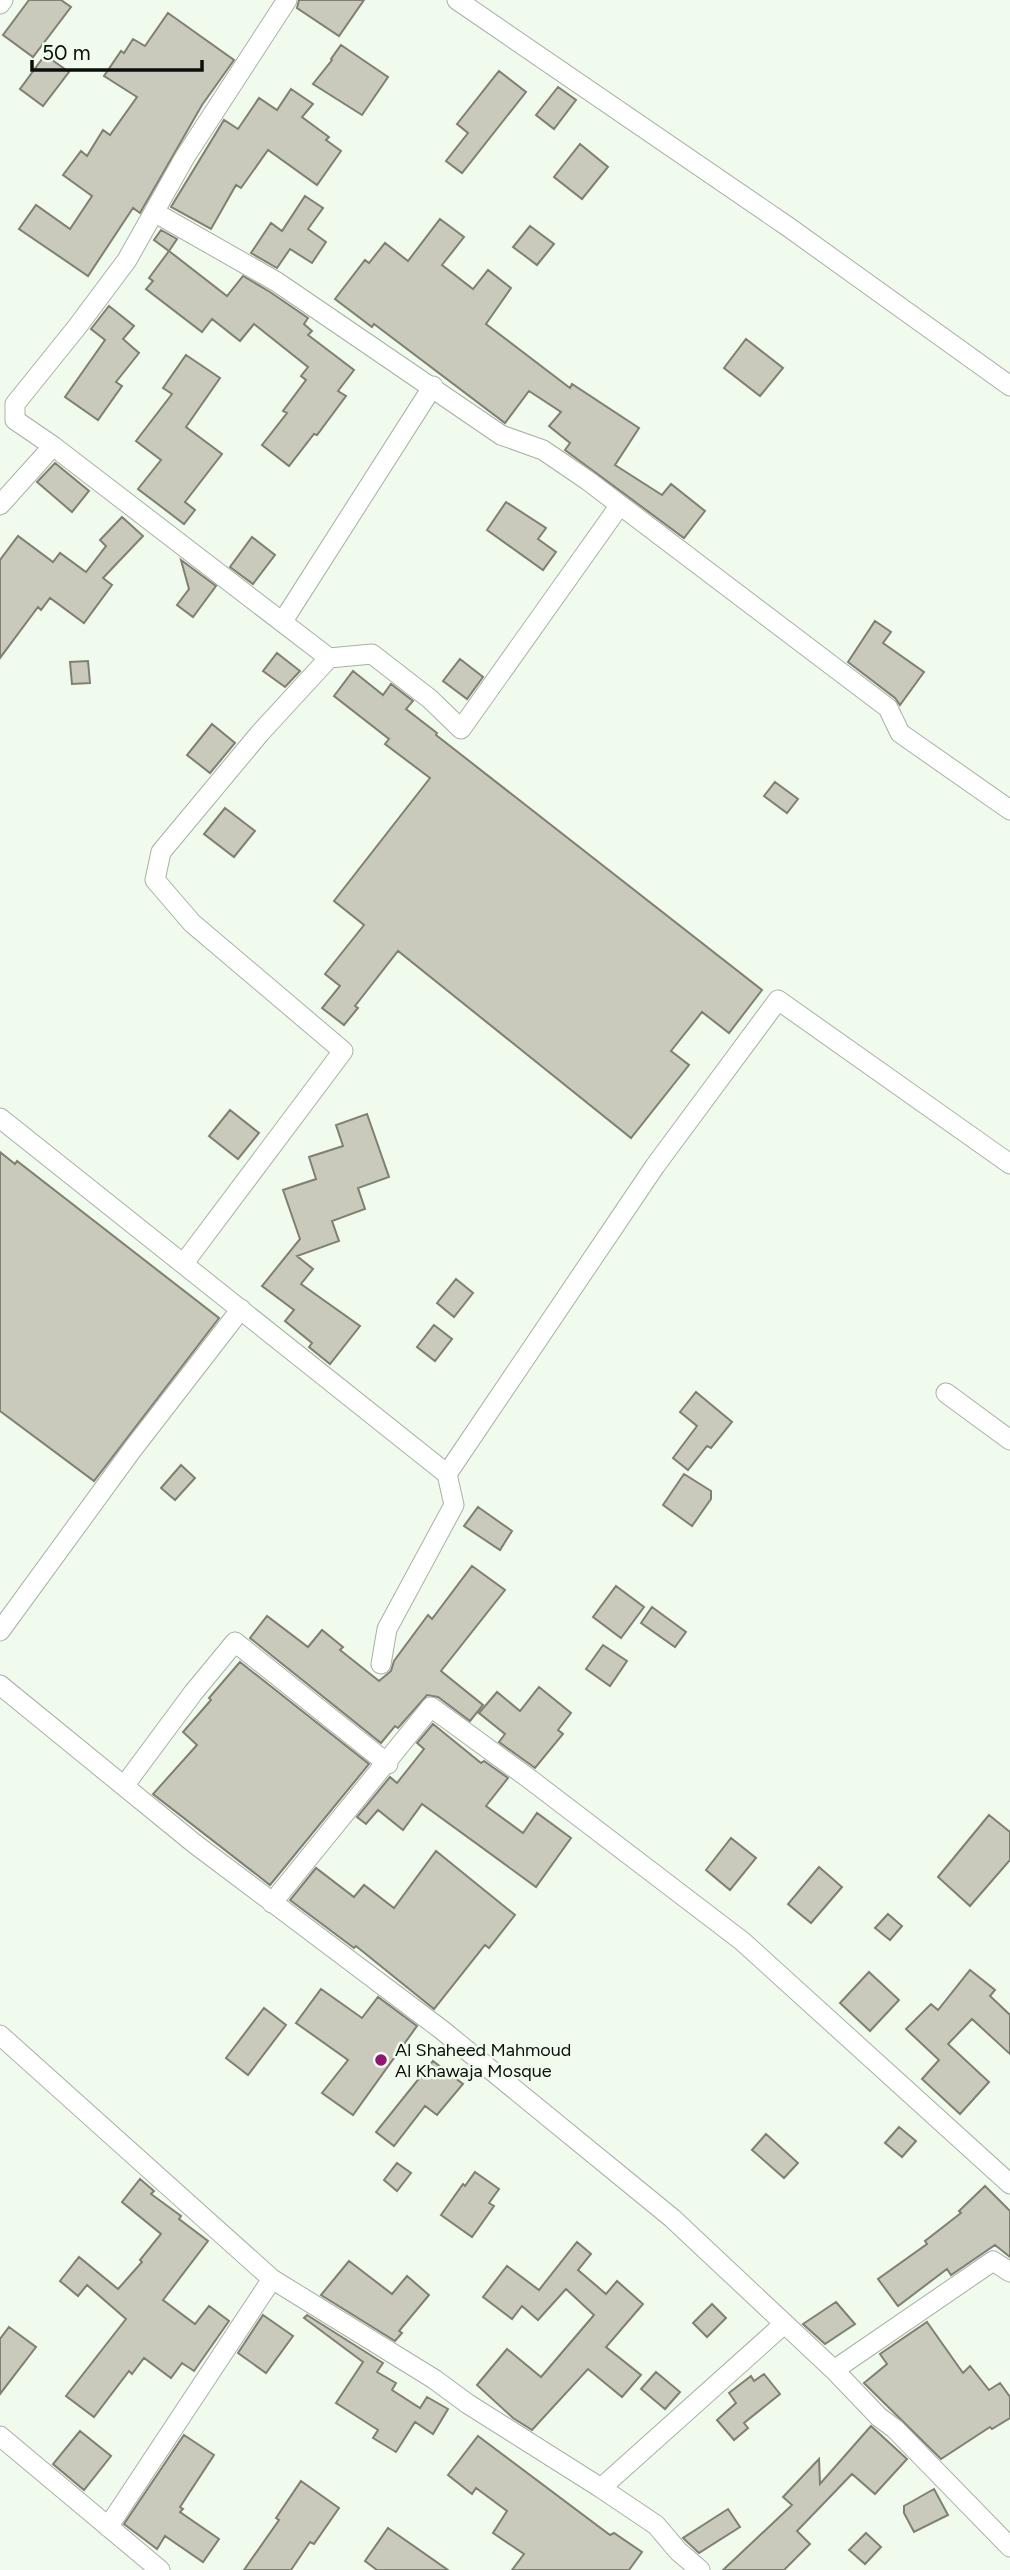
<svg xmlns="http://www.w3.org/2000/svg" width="1010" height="2570" viewBox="0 0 1010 2570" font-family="Figtree,sans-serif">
  <rect width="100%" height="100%" fill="#f0faed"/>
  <!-- building -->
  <path fill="#c9cabb" stroke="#808072" stroke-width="2" d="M 29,0 L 61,0 L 71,7 L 33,57 L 3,35 Z
    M 299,0 L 364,0 L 339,36 L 297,8 Z
    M 168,13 L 234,60 L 202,105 L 140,213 L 133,208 L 88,276 L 19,229 L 36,205 L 70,229 L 92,196 L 63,175 L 81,151 L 87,156 L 103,130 L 110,135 L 137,97 L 104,76 L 121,51 L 124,53 L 133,39 L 145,46 Z
    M 341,45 L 388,77 L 362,115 L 313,84 L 332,60 L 331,59 Z
    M 45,55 L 69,72 L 43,106 L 20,89 Z
    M 499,71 L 526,92 L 462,173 L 446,161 L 468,133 L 457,124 Z
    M 558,87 L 576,100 L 554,129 L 536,115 Z
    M 291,89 L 313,104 L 302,117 L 329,137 L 326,140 L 341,151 L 317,185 L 268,150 L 241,188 L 236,185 L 211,229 L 171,207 L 224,120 L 238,129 L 259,98 L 277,110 Z
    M 580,144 L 608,167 L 582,199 L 554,177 Z
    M 305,196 L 323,208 L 308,229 L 326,242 L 312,263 L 290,249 L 277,268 L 251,253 L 271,223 L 282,231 Z
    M 440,219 L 464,237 L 442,265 L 473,289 L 488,270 L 511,288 L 486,324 L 570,388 L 572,384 L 639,428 L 615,465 L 662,495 L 671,484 L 705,511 L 684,538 L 565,450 L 570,443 L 549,426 L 561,412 L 529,391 L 505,423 L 374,324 L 372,327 L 335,299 L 365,260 L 369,263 L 385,243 L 408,261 Z
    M 530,226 L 554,244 L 537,265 L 513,247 Z
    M 161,230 L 177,239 L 169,251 L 154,240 Z
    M 169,251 L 227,296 L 243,276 L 270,292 L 308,318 L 304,324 L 312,331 L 308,335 L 354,370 L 338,391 L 346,396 L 317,435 L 314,434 L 289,466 L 262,445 L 287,413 L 283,411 L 306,380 L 301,376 L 308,367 L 254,324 L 240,341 L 212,319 L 202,332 L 146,289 L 153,281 L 149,278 Z
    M 109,306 L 134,326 L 123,339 L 139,353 L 116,382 L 122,386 L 98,420 L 65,397 L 105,340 L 91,329 Z
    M 746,339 L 783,368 L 760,396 L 724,368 Z
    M 186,355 L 220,378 L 186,427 L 222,454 L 185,502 L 195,510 L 184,524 L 138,489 L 161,460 L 136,441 L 172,394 L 163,388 Z
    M 55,463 L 89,491 L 72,512 L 37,482 Z
    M 506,502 L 546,528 L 538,539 L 556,552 L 543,570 L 487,530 Z
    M 122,517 L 143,536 L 103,578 L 112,585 L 84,623 L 50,598 L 41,610 L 38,607 L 0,658 L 0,560 L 18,536 L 53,562 L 60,553 L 86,572 L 106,546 L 100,540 Z
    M 252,537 L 275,555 L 253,584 L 230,567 Z
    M 181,560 L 216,586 L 193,617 L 177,605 L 189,589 Z
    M 875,621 L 891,632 L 883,643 L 924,672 L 900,705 L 895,698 L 848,662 Z
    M 277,653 L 300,671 L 285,687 L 263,671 Z
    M 460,659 L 483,677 L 467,699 L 443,681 Z
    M 88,661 L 90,683 L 72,684 L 70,662 Z
    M 353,671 L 383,695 L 391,684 L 413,701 L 406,709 L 437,733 L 436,735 L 762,990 L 729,1033 L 702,1012 L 671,1051 L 689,1065 L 631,1138 L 398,951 L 355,1006 L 358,1008 L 344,1025 L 322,1008 L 340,986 L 325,974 L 364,925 L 334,901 L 430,778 L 385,744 L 389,739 L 334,696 Z
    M 212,724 L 235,743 L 210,773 L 187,755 Z
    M 775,782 L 798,799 L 787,813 L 764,796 Z
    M 225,808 L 255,831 L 234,857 L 204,834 Z
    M 230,1110 L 259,1133 L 238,1159 L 209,1136 Z
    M 367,1114 L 389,1177 L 358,1188 L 365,1209 L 332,1221 L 339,1241 L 297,1256 L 313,1269 L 301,1284 L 360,1326 L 330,1364 L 309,1347 L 312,1343 L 285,1321 L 294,1310 L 262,1286 L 300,1239 L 283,1190 L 316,1179 L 309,1157 L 343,1146 L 336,1125 Z
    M 0,1152 L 15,1164 L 17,1161 L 219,1318 L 94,1481 L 0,1411 Z
    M 456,1279 L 473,1293 L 454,1317 L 437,1303 Z
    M 434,1325 L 452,1339 L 435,1361 L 417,1347 Z
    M 696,1392 L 732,1422 L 711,1448 L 707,1446 L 688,1470 L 673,1458 L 697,1426 L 680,1412 Z
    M 181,1465 L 195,1478 L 175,1500 L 161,1488 Z
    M 684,1474 L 711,1491 L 711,1499 L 692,1526 L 663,1505 Z
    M 478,1507 L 512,1531 L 500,1550 L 464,1526 Z
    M 472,1566 L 505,1590 L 441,1671 L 483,1705 L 470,1721 L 438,1697 L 427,1695 L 398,1728 L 395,1726 L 381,1743 L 250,1638 L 267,1616 L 308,1647 L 322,1630 L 343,1647 L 340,1650 L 379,1681 L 391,1671 L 394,1661 L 428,1615 L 432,1619 Z
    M 616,1586 L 644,1607 L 621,1638 L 593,1617 Z
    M 652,1607 L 686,1632 L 675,1647 L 641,1623 Z
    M 603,1645 L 627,1661 L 610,1686 L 586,1669 Z
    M 240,1662 L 369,1764 L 270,1885 L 153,1794 L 197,1745 L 183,1732 L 211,1700 L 209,1698 Z
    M 539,1687 L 571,1713 L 558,1730 L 563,1734 L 535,1768 L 499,1742 L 505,1734 L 479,1713 L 497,1692 L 520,1711 Z
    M 433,1724 L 481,1763 L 484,1761 L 508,1778 L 486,1806 L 523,1833 L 537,1813 L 571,1838 L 536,1887 L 422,1804 L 403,1830 L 378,1810 L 366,1824 L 357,1817 L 390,1777 L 397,1783 L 424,1749 L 417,1743 Z
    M 989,1815 L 1010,1832 L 1010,1860 L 970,1906 L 938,1877 Z
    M 731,1838 L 756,1858 L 730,1890 L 706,1870 Z
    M 436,1851 L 515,1915 L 489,1948 L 485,1945 L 434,2009 L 356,1946 L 354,1948 L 290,1900 L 316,1868 L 354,1897 L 364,1885 L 394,1908 Z
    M 819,1867 L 842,1887 L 811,1923 L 788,1904 Z
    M 888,1914 L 902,1926 L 890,1940 L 875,1928 Z
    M 970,1970 L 995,1990 L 990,1996 L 1010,2015 L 1010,2054 L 972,2019 L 948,2044 L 989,2082 L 960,2114 L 922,2079 L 939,2060 L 906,2029 L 931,2004 L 938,2010 Z
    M 869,1972 L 899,2000 L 870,2031 L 840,2003 Z
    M 321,1989 L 362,2018 L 378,1997 L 417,2026 L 353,2115 L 322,2093 L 348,2060 L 296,2023 Z
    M 264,2008 L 286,2025 L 248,2075 L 226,2058 Z
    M 433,2061 L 463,2084 L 437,2115 L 425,2106 L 394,2146 L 376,2132 Z
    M 899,2127 L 916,2141 L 902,2157 L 885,2143 Z
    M 766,2134 L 798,2163 L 784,2178 L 752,2150 Z
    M 397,2163 L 411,2173 L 397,2191 L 384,2180 Z
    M 475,2172 L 499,2189 L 489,2203 L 494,2206 L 472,2237 L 441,2215 L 463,2184 L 465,2186 Z
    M 140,2179 L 154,2191 L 151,2194 L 181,2216 L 179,2219 L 208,2241 L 163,2300 L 195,2324 L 209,2306 L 229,2321 L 194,2371 L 182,2363 L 171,2378 L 144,2358 L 132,2374 L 129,2371 L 94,2417 L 66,2396 L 126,2319 L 87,2285 L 78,2296 L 60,2281 L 79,2257 L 118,2289 L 142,2262 L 140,2260 L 161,2234 L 122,2202 Z
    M 985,2186 L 1010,2211 L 1010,2257 L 995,2245 L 951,2275 L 947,2269 L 898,2306 L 878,2279 L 927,2244 L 925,2241 L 961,2213 L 959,2211 Z
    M 577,2242 L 591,2254 L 578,2270 L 606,2294 L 617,2281 L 643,2304 L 606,2347 L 641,2375 L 622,2397 L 588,2369 L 532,2430 L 513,2418 L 477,2385 L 507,2349 L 541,2377 L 594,2315 L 566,2289 L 538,2320 L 522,2306 L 512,2319 L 483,2297 L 507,2266 L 539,2290 Z
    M 349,2261 L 392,2294 L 407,2276 L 429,2295 L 399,2331 L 402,2333 L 395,2341 L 321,2295 Z
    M 836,2302 L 855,2324 L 825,2344 L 803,2324 Z
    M 712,2304 L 726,2318 L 707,2337 L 693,2323 Z
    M 263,2315 L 293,2336 L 266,2373 L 238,2353 Z
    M 307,2315 L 383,2363 L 377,2372 L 396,2383 L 392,2390 L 420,2408 L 427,2397 L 448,2409 L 433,2434 L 415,2422 L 396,2452 L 373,2438 L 378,2430 L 336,2403 L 363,2362 L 304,2318 Z
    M 927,2322 L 963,2373 L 970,2366 L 989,2390 L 1000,2383 L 1010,2397 L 1010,2418 L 992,2429 L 990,2427 L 941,2459 L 864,2383 L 887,2364 L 880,2354 Z
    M 9,2327 L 36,2347 L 0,2394 L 0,2339 Z
    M 656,2372 L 680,2392 L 665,2409 L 641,2389 Z
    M 764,2374 L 780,2394 L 744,2423 L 748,2428 L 734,2440 L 717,2420 L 736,2403 L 729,2393 L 751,2376 L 754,2381 Z
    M 871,2426 L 907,2459 L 875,2494 L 852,2474 L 797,2531 L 810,2544 L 784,2570 L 723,2570 L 792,2505 L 783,2497 L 819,2459 L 820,2484 Z
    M 80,2431 L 111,2456 L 84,2490 L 53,2464 Z
    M 184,2435 L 214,2455 L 180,2507 L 183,2509 L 180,2512 L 219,2539 L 203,2562 L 165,2536 L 157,2549 L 124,2524 Z
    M 478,2436 L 610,2535 L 614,2533 L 642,2552 L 629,2570 L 512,2570 L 524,2554 L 493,2533 L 507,2511 L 476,2488 L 472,2494 L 448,2475 Z
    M 301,2481 L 339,2508 L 314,2544 L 310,2542 L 291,2570 L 244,2570 L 279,2520 L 276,2518 Z
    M 934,2489 L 948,2515 L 914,2532 L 904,2513 L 904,2506 Z
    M 728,2509 L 740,2527 L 699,2553 L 683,2538 Z
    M 388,2528 L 448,2570 L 377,2570 L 365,2561 Z
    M 866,2533 L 881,2547 L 865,2564 L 849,2550 Z"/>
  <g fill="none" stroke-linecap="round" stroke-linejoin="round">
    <!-- minor casing -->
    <g stroke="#a7b1a5" stroke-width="21">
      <path id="minor" d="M 457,0 L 787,226 L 1010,386
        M 0,4 L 3,0
        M 154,212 L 277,282 L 501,435 L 543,450 L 587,480 L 888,708 L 900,733 L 1010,810
        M 53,446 L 329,658 L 372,654 L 430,699 L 461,729 L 620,505
        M 0,505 L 53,446 L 15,420 L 15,404 L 77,327 L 127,260 L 185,157 L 287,0
        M 283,621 L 433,386
        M 0,1118 L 447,1474 L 454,1505 L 387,1629 L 381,1664
        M 184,1263 L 343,1051 L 192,923 L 155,880 L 161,852 L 260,733 L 329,658
        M 946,1393 L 1010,1440
        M 447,1474 L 655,1166 L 778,1000 L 1010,1164
        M 0,1631 L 132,1450 L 241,1309
        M 0,1685 L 195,1844 L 442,2030 L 672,2218 L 834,2370 L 879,2417 L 895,2429 L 1010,2547
        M 124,1786 L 193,1693 L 235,1642 L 388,1764
        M 272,1903 L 431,1707 L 531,1780 L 742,1941 L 1010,2184
        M 0,2035 L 272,2279 L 434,2379 L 468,2404 L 601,2488 L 656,2525 L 678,2551 L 700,2570
        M 834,2370 L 993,2261 L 1010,2272
        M 0,2436 L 160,2570
        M 601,2488 L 784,2324
        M 108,2527 L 272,2279"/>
    </g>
    <!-- minor -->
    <use href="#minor" stroke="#fff" stroke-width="19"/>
  </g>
  <!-- markers -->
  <circle fill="#911572" stroke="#f0faed" stroke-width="2.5" cx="381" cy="2060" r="7"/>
  <g text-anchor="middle" stroke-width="5" stroke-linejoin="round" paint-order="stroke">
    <!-- poi labels -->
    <g font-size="18" fill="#0b0f0b" stroke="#f0faed" text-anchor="start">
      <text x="395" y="2056">Al Shaheed Mahmoud<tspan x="395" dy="21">Al Khawaja Mosque</tspan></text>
    </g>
  </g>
  <!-- scale -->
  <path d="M32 60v10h170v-10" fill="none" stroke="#0b0f0b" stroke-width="3.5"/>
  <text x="42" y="60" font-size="21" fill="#0b0f0b" stroke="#f0faed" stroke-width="5" paint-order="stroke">50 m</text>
</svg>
